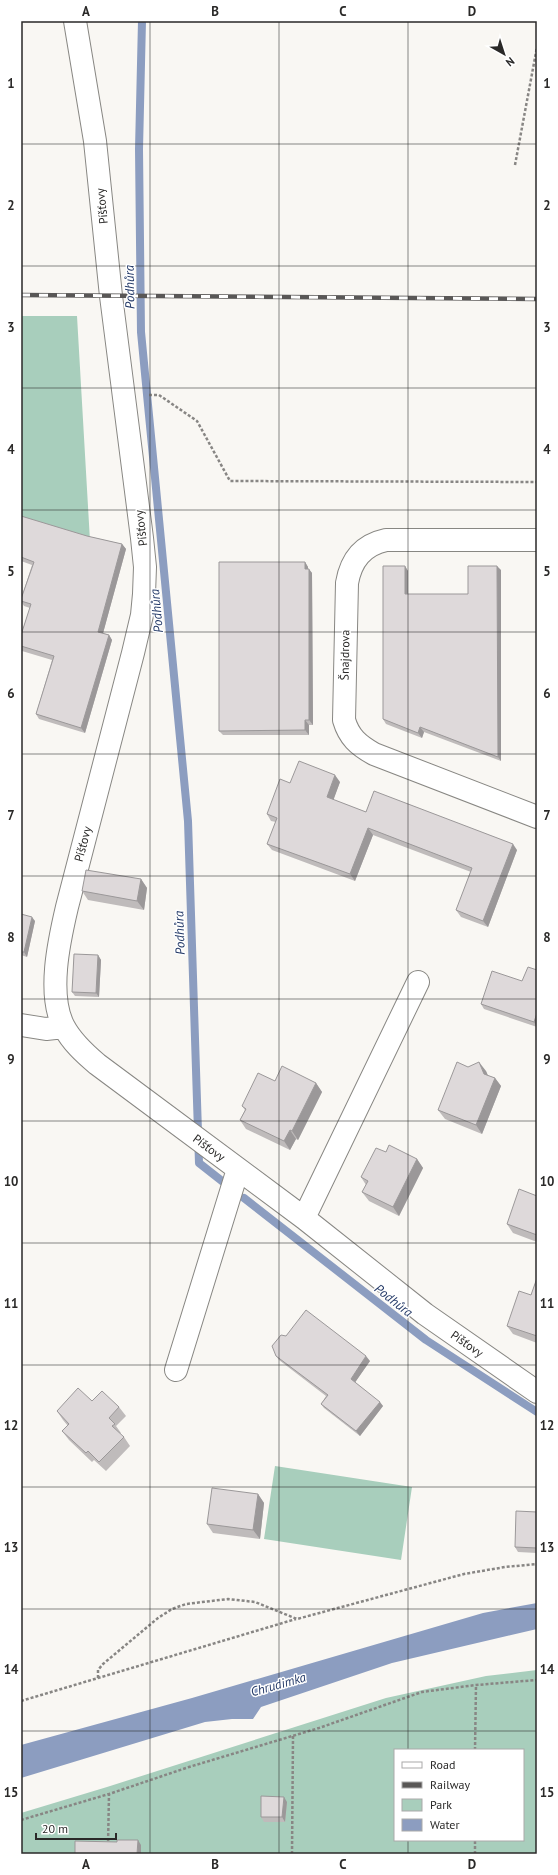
<svg xmlns="http://www.w3.org/2000/svg" width="558" height="1875" viewBox="0 0 558 1875" font-family="'PT Sans',sans-serif">
  <rect width="100%" height="100%" fill="#f9f7f3"/>
  <!-- green -->
  <path fill="#a8cebc" fill-rule="evenodd" d="M 21,316 L 77,316 L 90,541 L 21,519 Z
    M 275,1466 L 412,1487 L 401,1560 L 264,1539 Z
    M 537,1670 L 537,1854 L 21,1854 L 21,1813 L 107,1787 L 386,1698 L 486,1676 ZM 395,1750 L 523,1750 L 523,1840 L 395,1840 Z"/>
  <!-- water -->
  <path fill="#8c9dc0" d="M 537,1603 L 537,1629 L 392,1663 L 261,1707 L 253,1719 L 232,1719 L 205,1722 L 21,1778 L 21,1745 L 192,1698 L 483,1613 Z"/>
  <g fill="none" stroke-linecap="round" stroke-linejoin="round">
    <!-- stream -->
    <path stroke="#8c9dc0" stroke-width="8" d="M 142,21 L 139,149 L 141,332 L 188,821 L 199,1163 L 227,1185
      M 244,1198 L 426,1340 L 537,1412"/>
    <!-- minor casing -->
    <g stroke="#888783" stroke-width="24">
      <path id="minor" d="M 75,21 L 95,141 L 111,296 L 142,538 L 145,567 L 144,594 L 142,615 L 133,653 L 67,907 C 59,941 47,995 64,1027 C 72,1042 84,1053 97,1064 L 304,1218 L 425,1314 L 537,1392
        M 537,540 L 386,540 C 363,545 351,560 347,583 L 344,720 C 349,737 358,745 374,754 L 537,817
        M 21,1025 L 46,1029 L 64,1027
        M 304,1218 L 418,982
        M 176,1370 L 238,1169"/>
    </g>
    <!-- path -->
    <path stroke="#888684" stroke-width="2.5" stroke-dasharray="3 2" stroke-linecap="butt" d="M 515,165 L 537,47
      M 149,395 L 159,395 L 197,421 L 230,481 L 537,482
      M 98,1678 L 98,1670 L 103,1664 L 158,1618 L 172,1609 L 186,1604 L 228,1599 L 255,1602 L 297,1619 L 464,1574 L 505,1567 L 537,1564
      M 21,1701 L 296,1619
      M 475,1750 L 476,1685
      M 21,1820 L 109,1794 L 189,1767 L 319,1728 L 422,1692 L 476,1685 L 537,1680
      M 108,1846 L 109,1794
      M 292,1854 L 293,1736
      M 475,1854 L 475,1840"/>
    <!-- minor -->
    <use href="#minor" stroke="#fff" stroke-width="22"/>
    <!-- rail casing -->
    <g stroke="#595756" stroke-width="4.5">
      <path id="rail" d="M 21,295 L 537,299"/>
    </g>
    <!-- rail -->
    <use href="#rail" stroke="#fff" stroke-width="3" stroke-dasharray="9" stroke-linecap="butt"/>
  </g>
  <!-- wall -->
  <path fill="#bfbbbb" d="M 21,516 L 87,536 L 122,544 L 126,549 L 103,633 L 109,635 L 112,640 L 85,733 L 39,719 L 36,714 L 52,660 L 22,651 L 21,650 L 21,635 L 30,608 L 24,606 L 21,601 L 21,599 L 32,565 L 21,561 Z
    M 305,562 L 308,567 L 308,569 L 312,573 L 313,725 L 309,725 L 309,735 L 223,735 L 219,731 Z
    M 405,566 L 408,571 L 408,594 L 468,594 L 501,570 L 501,761 L 424,732 L 422,738 L 386,724 L 383,719 Z
    M 340,782 L 333,800 L 366,812 L 517,850 L 488,927 L 461,917 L 456,910 L 471,872 L 373,835 L 355,881 L 272,850 L 267,844 L 276,822 L 271,821 L 267,814 L 290,783 Z
    M 141,879 L 147,888 L 144,910 L 88,900 L 82,891 Z
    M 21,914 L 35,921 L 27,957 L 21,955 Z
    M 98,955 L 101,960 L 99,997 L 75,996 L 72,992 Z
    M 537,970 L 537,1027 L 484,1009 L 481,1004 L 522,981 Z
    M 468,1067 L 486,1071 L 487,1075 L 495,1078 L 501,1086 L 482,1134 L 445,1119 L 438,1110 Z
    M 275,1081 L 316,1083 L 322,1092 L 298,1140 L 296,1139 L 290,1150 L 246,1129 L 240,1120 L 245,1110 L 242,1106 Z
    M 386,1152 L 417,1159 L 423,1168 L 399,1216 L 369,1201 L 362,1192 L 366,1185 L 361,1177 Z
    M 537,1196 L 537,1242 L 513,1233 L 507,1224 Z
    M 537,1278 L 537,1343 L 513,1334 L 507,1326 L 531,1295 Z
    M 276,1356 L 370,1361 L 355,1382 L 383,1406 L 360,1436 L 324,1408 L 321,1404 L 326,1396 L 279,1360 Z
    M 92,1401 L 119,1407 L 126,1416 L 116,1426 L 121,1433 L 120,1434 L 124,1437 L 130,1446 L 106,1471 L 94,1460 L 92,1462 L 69,1440 L 62,1431 L 68,1426 L 63,1420 L 57,1411 Z
    M 258,1494 L 264,1503 L 260,1539 L 213,1533 L 207,1524 Z
    M 537,1512 L 537,1553 L 518,1552 L 515,1547 Z
    M 287,1802 L 285,1822 L 264,1822 L 261,1817 Z"/>
  <!-- shaded-wall -->
  <path fill="#9b9899" d="M 122,544 L 126,549 L 102,637 L 98,632 Z
    M 305,562 L 308,567 L 308,573 L 305,569 Z
    M 405,566 L 408,571 L 408,599 L 405,594 Z
    M 497,566 L 501,570 L 501,761 L 498,757 Z
    M 309,569 L 312,573 L 313,725 L 309,720 Z
    M 109,635 L 112,640 L 85,733 L 81,728 Z
    M 305,720 L 309,725 L 309,735 L 305,730 Z
    M 420,727 L 424,732 L 422,738 L 418,733 Z
    M 335,775 L 340,782 L 332,804 L 327,797 Z
    M 368,828 L 373,835 L 355,881 L 350,874 Z
    M 513,844 L 517,850 L 488,927 L 483,921 Z
    M 141,879 L 147,888 L 144,910 L 137,901 Z
    M 32,917 L 35,921 L 27,957 L 24,952 Z
    M 98,955 L 101,960 L 99,997 L 96,993 Z
    M 537,1013 L 537,1027 L 534,1022 Z
    M 479,1062 L 486,1071 L 491,1082 L 484,1074 Z
    M 495,1078 L 501,1086 L 482,1134 L 476,1125 Z
    M 316,1083 L 322,1092 L 298,1140 L 292,1131 Z
    M 290,1130 L 296,1139 L 290,1150 L 284,1141 Z
    M 417,1159 L 423,1168 L 399,1216 L 393,1207 Z
    M 366,1356 L 370,1361 L 354,1384 L 351,1379 Z
    M 380,1402 L 383,1406 L 360,1436 L 356,1431 Z
    M 258,1494 L 264,1503 L 260,1539 L 253,1530 Z
    M 284,1797 L 287,1802 L 285,1822 L 282,1817 Z
    M 138,1840 L 141,1845 L 141,1854 L 137,1854 Z"/>
  <!-- building -->
  <path fill="#ded9da" stroke="#9b9899" d="M 21,516 L 87,536 L 122,544 L 98,632 L 109,635 L 81,728 L 36,714 L 54,656 L 21,646 L 21,635 L 31,604 L 21,601 L 21,599 L 34,562 L 21,557 Z
    M 219,562 L 305,562 L 305,569 L 309,569 L 309,720 L 305,720 L 305,730 L 219,731 Z
    M 383,566 L 405,566 L 405,594 L 468,594 L 468,566 L 497,566 L 498,757 L 420,727 L 418,733 L 383,719 Z
    M 299,761 L 335,775 L 327,797 L 366,812 L 374,791 L 513,844 L 483,921 L 456,910 L 472,868 L 368,828 L 350,874 L 267,844 L 277,818 L 267,814 L 280,779 L 290,783 Z
    M 86,870 L 141,879 L 137,901 L 82,891 Z
    M 21,914 L 32,917 L 24,952 L 21,952 Z
    M 74,954 L 98,955 L 96,993 L 72,992 Z
    M 528,967 L 537,970 L 537,1013 L 534,1022 L 481,1004 L 492,971 L 522,981 Z
    M 457,1062 L 468,1067 L 479,1062 L 484,1074 L 495,1078 L 476,1125 L 438,1110 Z
    M 282,1066 L 316,1083 L 292,1131 L 290,1130 L 284,1141 L 240,1120 L 246,1109 L 242,1106 L 258,1073 L 275,1081 Z
    M 389,1145 L 417,1159 L 393,1207 L 362,1192 L 368,1181 L 361,1177 L 376,1148 L 386,1152 Z
    M 519,1189 L 537,1196 L 537,1235 L 507,1224 Z
    M 537,1278 L 537,1336 L 507,1326 L 519,1291 L 531,1295 Z
    M 306,1310 L 366,1356 L 351,1379 L 380,1402 L 356,1431 L 321,1404 L 328,1395 L 276,1356 L 272,1346 L 281,1335 L 286,1336 Z
    M 78,1388 L 92,1401 L 102,1391 L 119,1407 L 109,1418 L 115,1424 L 112,1426 L 124,1437 L 99,1462 L 88,1451 L 86,1453 L 62,1431 L 69,1424 L 57,1411 Z
    M 212,1488 L 258,1494 L 253,1530 L 207,1524 Z
    M 516,1511 L 537,1512 L 537,1548 L 515,1547 Z
    M 261,1796 L 284,1797 L 282,1817 L 261,1817 Z
    M 117,1840 L 138,1840 L 137,1854 L 75,1854 L 75,1841 L 117,1842 Z"/>
  <!-- grid -->
  <path fill="none" stroke="#2a2928" stroke-width="1" stroke-opacity="0.55" d="M 150,21 L 150,1854M 279,21 L 279,1854M 408,21 L 408,1750M 21,144 L 537,144M 21,266 L 537,266M 21,388 L 537,388M 21,510 L 537,510M 21,632 L 537,632M 21,754 L 537,754M 21,876 L 537,876M 21,999 L 537,999M 21,1121 L 537,1121M 21,1243 L 537,1243M 21,1365 L 537,1365M 21,1487 L 537,1487M 21,1609 L 537,1609M 21,1731 L 537,1731M 408,1840 L 408,1854"/>
  <g text-anchor="middle" stroke-width="3" stroke-linejoin="round" paint-order="stroke">
    <!-- street labels -->
    <g font-size="12" fill="#2a2928" stroke="#fff">
      <text transform="translate(102 206) rotate(-96)" y="4">Píšťovy</text>
      <text transform="translate(141 528) rotate(-97)" y="4">Píšťovy</text>
      <text transform="translate(345 655) rotate(-89)" y="4">Šnajdrova</text>
      <text transform="translate(83 844) rotate(-75)" y="4">Píšťovy</text>
      <text transform="translate(209 1148) rotate(36)" y="4">Píšťovy</text>
      <text transform="translate(467 1344) rotate(35)" y="4">Píšťovy</text>
    </g>
    <!-- water labels -->
    <g font-size="13" font-style="italic" fill="#233967" stroke="#fff">
      <text transform="translate(129 287) rotate(-91)" y="5">Podhůra</text>
      <text transform="translate(156 611) rotate(-95)" y="5">Podhůra</text>
      <text transform="translate(179 933) rotate(-92)" y="5">Podhůra</text>
      <text transform="translate(394 1300) rotate(38)" y="5">Podhůra</text>
      <text transform="translate(278 1684) rotate(-16)" y="5">Chrudimka</text>
    </g>
  </g>
  <!-- border -->
  <rect width="558" height="1875" fill="none" stroke="#ffffff" stroke-width="44"/>
  <!-- legend -->
  <rect x="394" y="1749" width="130" height="92" fill="#ffffff" stroke="#aaa9a9"/>
  <rect x="402" y="1762" width="20" height="6" fill="#ffffff" stroke="#aaa9a9"/>
  <text x="430" y="1769" font-size="12" fill="#2a2928">Road</text>
  <rect x="402" y="1782" width="20" height="6" fill="#595756" stroke="#aaa9a9"/>
  <text x="430" y="1789" font-size="12" fill="#2a2928">Railway</text>
  <rect x="402" y="1799" width="20" height="12" fill="#a8cebc" stroke="#aaa9a9"/>
  <text x="430" y="1809" font-size="12" fill="#2a2928">Park</text>
  <rect x="402" y="1819" width="20" height="12" fill="#8c9dc0" stroke="#aaa9a9"/>
  <text x="430" y="1829" font-size="12" fill="#2a2928">Water</text>
  <!-- north arrow -->
  <g transform="translate(504 54) rotate(141)" stroke="#ffffff" stroke-width="3" paint-order="stroke">
  <path d="M0-3L7 15L0 10L-7 15Z" fill="#2a2928"/>
  <text y="-6" font-size="11" font-weight="bold" text-anchor="middle" fill="#2a2928">N</text>
  </g>
  <!-- scale -->
  <path d="M36 1833v6h80v-6" fill="none" stroke="#2a2928" stroke-width="2"/>
  <text x="42" y="1833" font-size="12" fill="#2a2928" stroke="#ffffff" stroke-width="3" paint-order="stroke">20 m</text>
  <rect x="22" y="22" width="514" height="1831" fill="none" stroke="#2a2928" stroke-width="1.5"/>
  <g font-size="13" text-anchor="middle" font-weight="bold" fill="#2a2928">
    <text x="86" y="16">A</text>
    <text x="215" y="16">B</text>
    <text x="343" y="16">C</text>
    <text x="472" y="16">D</text>
    <text x="11" y="88">1</text>
    <text x="547" y="88">1</text>
    <text x="11" y="210">2</text>
    <text x="547" y="210">2</text>
    <text x="11" y="332">3</text>
    <text x="547" y="332">3</text>
    <text x="11" y="454">4</text>
    <text x="547" y="454">4</text>
    <text x="11" y="576">5</text>
    <text x="547" y="576">5</text>
    <text x="11" y="698">6</text>
    <text x="547" y="698">6</text>
    <text x="11" y="820">7</text>
    <text x="547" y="820">7</text>
    <text x="11" y="942">8</text>
    <text x="547" y="942">8</text>
    <text x="11" y="1064">9</text>
    <text x="547" y="1064">9</text>
    <text x="11" y="1186">10</text>
    <text x="547" y="1186">10</text>
    <text x="11" y="1308">11</text>
    <text x="547" y="1308">11</text>
    <text x="11" y="1430">12</text>
    <text x="547" y="1430">12</text>
    <text x="11" y="1552">13</text>
    <text x="547" y="1552">13</text>
    <text x="11" y="1674">14</text>
    <text x="547" y="1674">14</text>
    <text x="11" y="1797">15</text>
    <text x="547" y="1797">15</text>
    <text x="86" y="1869">A</text>
    <text x="215" y="1869">B</text>
    <text x="343" y="1869">C</text>
    <text x="472" y="1869">D</text>
  </g>
</svg>
